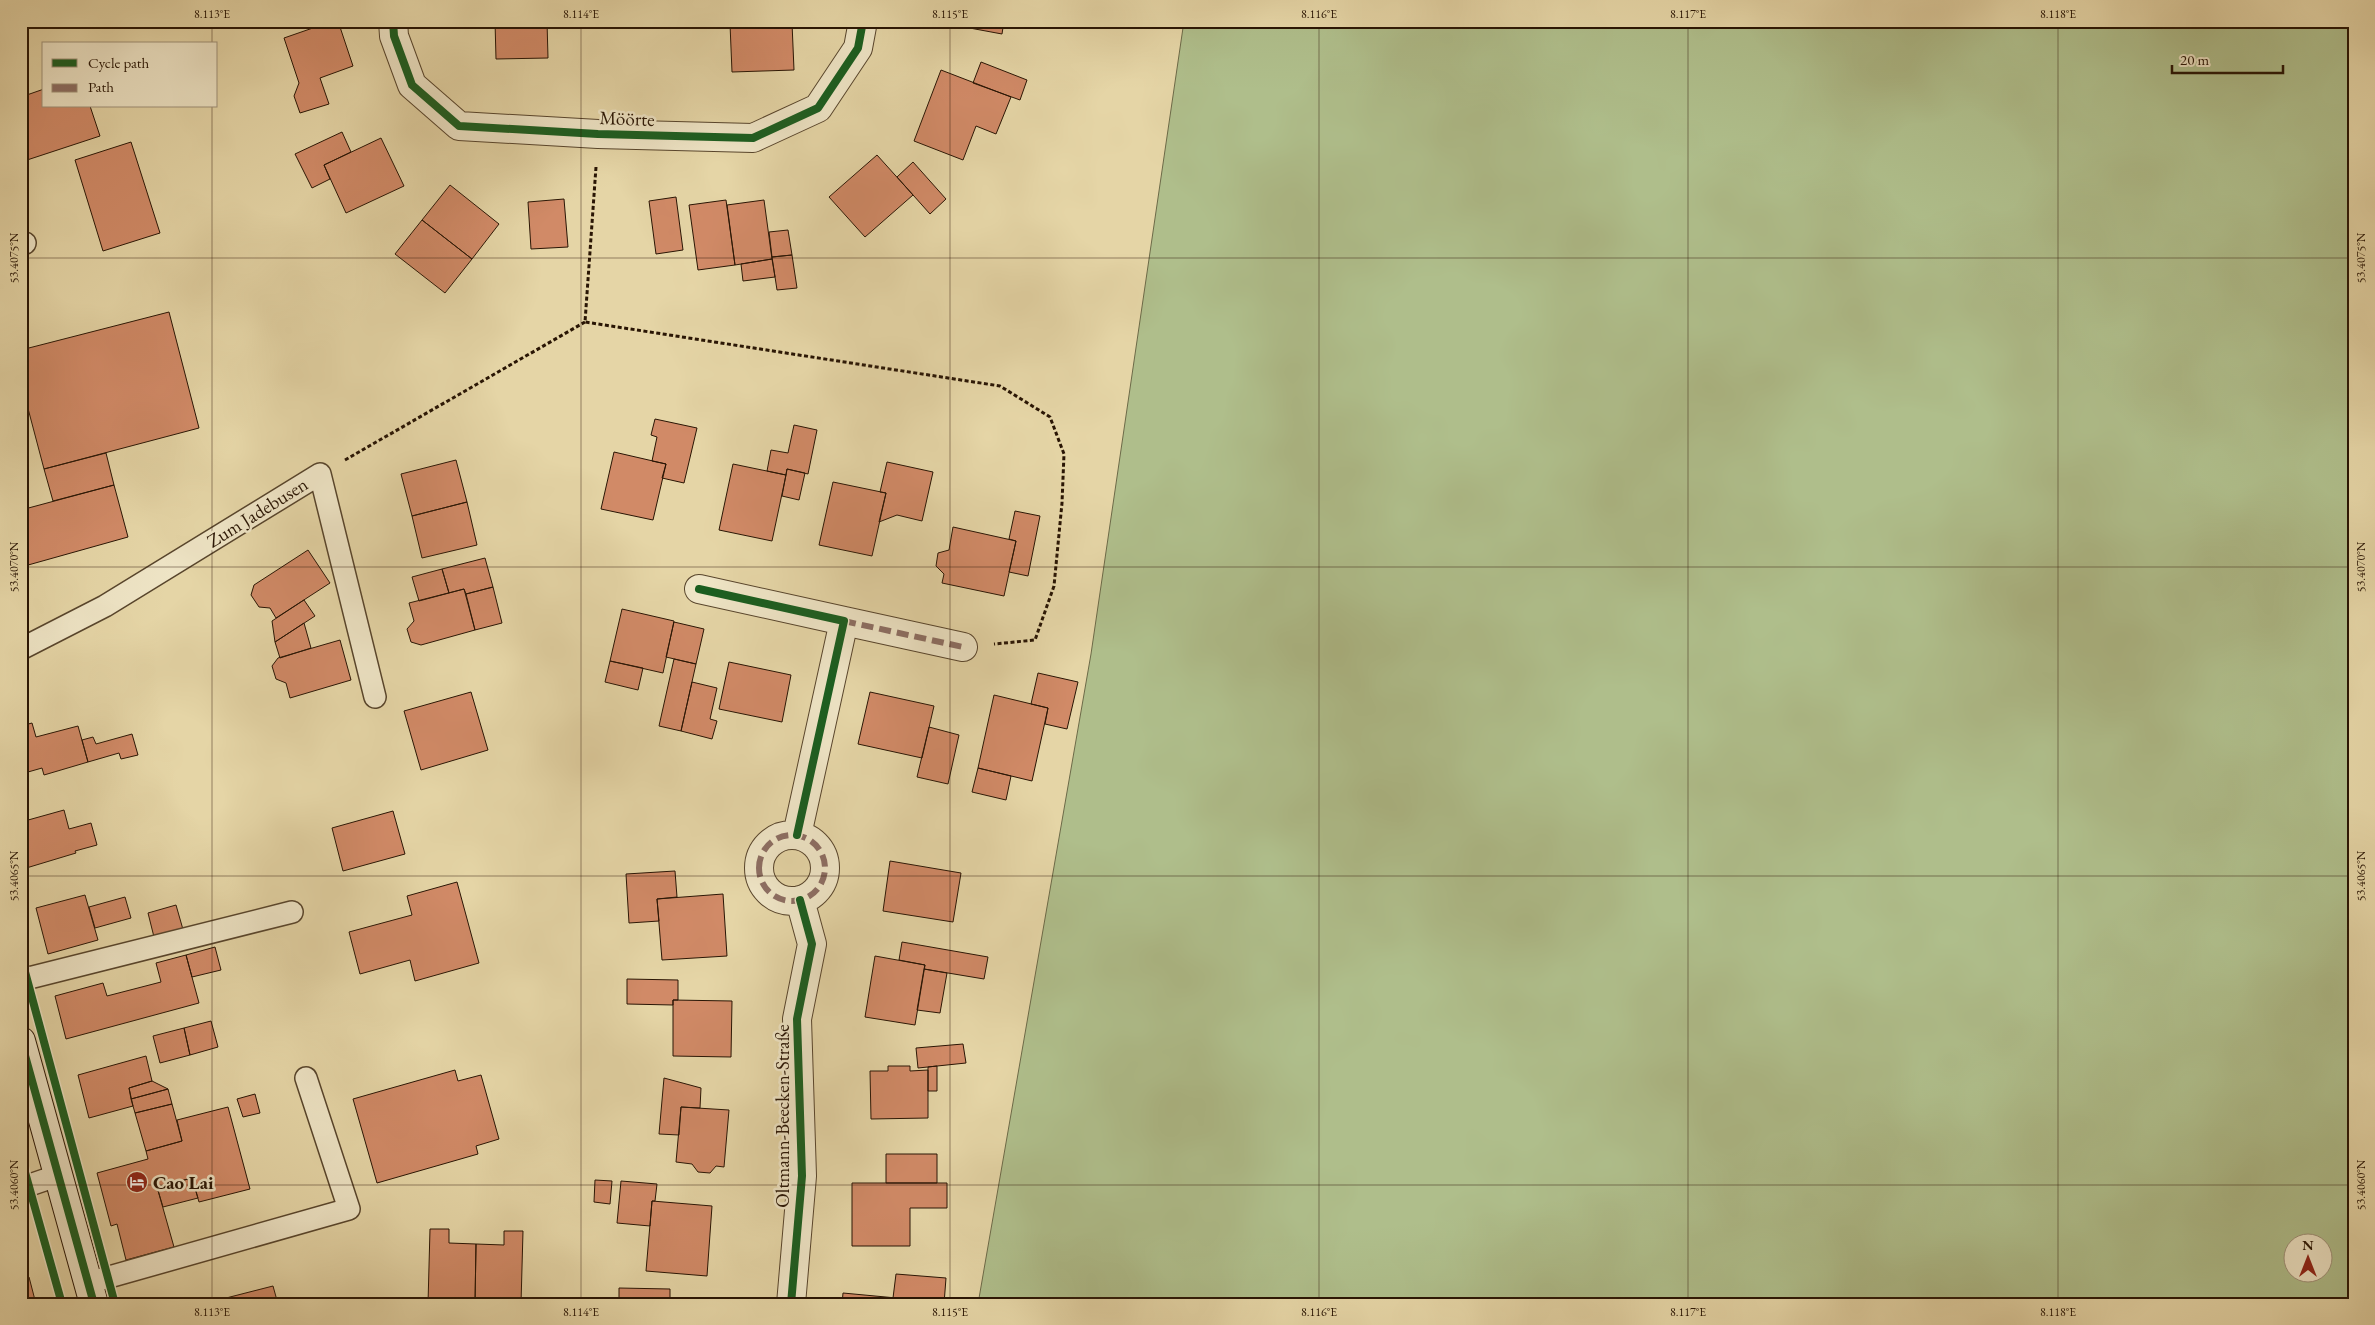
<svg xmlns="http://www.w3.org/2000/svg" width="2375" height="1325" viewBox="0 0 2375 1325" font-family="'EB Garamond',serif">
  <rect width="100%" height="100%" fill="#e5d5a6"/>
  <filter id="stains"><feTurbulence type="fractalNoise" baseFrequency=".004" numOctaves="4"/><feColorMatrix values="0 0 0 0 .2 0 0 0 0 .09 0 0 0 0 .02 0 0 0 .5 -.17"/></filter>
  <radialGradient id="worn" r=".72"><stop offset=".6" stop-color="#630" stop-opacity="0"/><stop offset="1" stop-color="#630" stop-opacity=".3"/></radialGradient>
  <!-- grass -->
  <path fill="#afbe8b" stroke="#6c6a48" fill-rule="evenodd" d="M 1184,21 L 2354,21 L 2354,1304 L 978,1304 L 1091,654 ZM 2292,1242 L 2322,1242 L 2322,1272 L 2292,1272 Z"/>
  <!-- building -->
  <path fill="#d18a67" stroke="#291504" d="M 333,21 L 338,21 L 353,66 L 320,78 L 329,104 L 300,113 L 294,96 L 299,83 L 284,38 Z
    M 495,21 L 547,21 L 548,58 L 496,59 Z
    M 704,21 L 753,21 L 753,24 L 704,25 Z
    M 932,21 L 1004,21 L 1002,34 Z
    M 792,23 L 794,70 L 732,72 L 730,24 Z
    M 981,62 L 1027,80 L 1020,100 L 973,83 Z
    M 941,70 L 1011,97 L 996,134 L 976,126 L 963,160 L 914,141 Z
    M 44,89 L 44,106 L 90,106 L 100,136 L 21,162 L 21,97 Z
    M 342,132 L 351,152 L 324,165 L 330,179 L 312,188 L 295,154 Z
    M 381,138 L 404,186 L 346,213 L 324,165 Z
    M 131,142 L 160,233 L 103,251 L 75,160 Z
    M 877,155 L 913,195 L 865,237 L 829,197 Z
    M 913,162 L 946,199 L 930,214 L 897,177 Z
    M 450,185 L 499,224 L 472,259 L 422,220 Z
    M 676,197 L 683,250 L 656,254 L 649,201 Z
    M 564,199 L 568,247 L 531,249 L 528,202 Z
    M 726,200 L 735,265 L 698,270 L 689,205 Z
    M 764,200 L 772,259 L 735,265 L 727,205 Z
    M 422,220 L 472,259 L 445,293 L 395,254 Z
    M 788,230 L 792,255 L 772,257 L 769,232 Z
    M 792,255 L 797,288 L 777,290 L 772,257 Z
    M 772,259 L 775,277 L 743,281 L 741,264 Z
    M 169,312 L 199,428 L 44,469 L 21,382 L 21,350 Z
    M 655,419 L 697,428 L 684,483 L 662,478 L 666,464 L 652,461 L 657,437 L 651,435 Z
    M 794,425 L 817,430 L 808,474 L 787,469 L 786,475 L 767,471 L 771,450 L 788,453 Z
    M 614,452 L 666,464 L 653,520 L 601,509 Z
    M 106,453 L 114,485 L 53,501 L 44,469 Z
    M 456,460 L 467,502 L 412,516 L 401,474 Z
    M 887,462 L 933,472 L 922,521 L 897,515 L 879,522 L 886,493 L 880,492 Z
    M 733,464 L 786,475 L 772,541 L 719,530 Z
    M 787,469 L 805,473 L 799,500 L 782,496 Z
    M 833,482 L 886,493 L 872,556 L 819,545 Z
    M 114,485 L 128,537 L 21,567 L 21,510 Z
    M 467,502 L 477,545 L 422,558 L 412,516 Z
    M 1015,511 L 1040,516 L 1028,576 L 1009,572 L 1016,541 L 1009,539 Z
    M 953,527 L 1016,541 L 1004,596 L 942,583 L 944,574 L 936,566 L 938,553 L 949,550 Z
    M 308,550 L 330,583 L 276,618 L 270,608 L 259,607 L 251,595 L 254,585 Z
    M 485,558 L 493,587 L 466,594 L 464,589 L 449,593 L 442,569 Z
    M 442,569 L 449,593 L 419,601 L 412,577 Z
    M 493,587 L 502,623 L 475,630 L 466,594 Z
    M 464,589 L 475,630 L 421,645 L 411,642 L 407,629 L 414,621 L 409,603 Z
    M 304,600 L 315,616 L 275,642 L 272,621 Z
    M 622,609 L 674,621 L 663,673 L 610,661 Z
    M 674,622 L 704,629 L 696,664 L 666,657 Z
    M 304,623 L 311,648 L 280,658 L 275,642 Z
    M 340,640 L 351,680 L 290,698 L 286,683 L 276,679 L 272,666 L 278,658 Z
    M 674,659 L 696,664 L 681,731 L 659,726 Z
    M 610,661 L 643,668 L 638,690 L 605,682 Z
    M 729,662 L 791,675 L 782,722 L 719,709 Z
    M 1038,673 L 1078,682 L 1067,729 L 1045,724 L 1048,708 L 1031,704 Z
    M 692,682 L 717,688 L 710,719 L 717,721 L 712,739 L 681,731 Z
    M 471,692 L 488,750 L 421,770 L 404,711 Z
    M 870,692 L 934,706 L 922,758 L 858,744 Z
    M 994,695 L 1048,708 L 1032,781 L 978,768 Z
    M 32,723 L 36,737 L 78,726 L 88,762 L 44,775 L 42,768 L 21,774 L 21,726 Z
    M 929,727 L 959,735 L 948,784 L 917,777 Z
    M 132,734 L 138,755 L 121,759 L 119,753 L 88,762 L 82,740 L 93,737 L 96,744 Z
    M 978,768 L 1011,776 L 1006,800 L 972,792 Z
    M 64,810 L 69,829 L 91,823 L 97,845 L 75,851 L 76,853 L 23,869 L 21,822 Z
    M 393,811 L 405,854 L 343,871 L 332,828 Z
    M 890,861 L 961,873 L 953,922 L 883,911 Z
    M 675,871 L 677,897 L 657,899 L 659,921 L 629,923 L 626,874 Z
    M 457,882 L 479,963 L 415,981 L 410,960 L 360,974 L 349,932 L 412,915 L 407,896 Z
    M 723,894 L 727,956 L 662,960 L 657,899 Z
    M 85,895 L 98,940 L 48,954 L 36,908 Z
    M 125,897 L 131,918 L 95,928 L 89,907 Z
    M 176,905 L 184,933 L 155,941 L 148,913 Z
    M 902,942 L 988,957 L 984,979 L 924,969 L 925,965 L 899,960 Z
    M 215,947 L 221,970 L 192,977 L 186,955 Z
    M 186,955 L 199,1003 L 66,1039 L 55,996 L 103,983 L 107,996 L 161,982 L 156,963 Z
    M 875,956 L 925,965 L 915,1025 L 865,1017 Z
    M 924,969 L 947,973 L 940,1013 L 917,1010 Z
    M 627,979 L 678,980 L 678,1000 L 673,1000 L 673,1005 L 627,1004 Z
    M 673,1000 L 732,1001 L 731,1057 L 673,1056 Z
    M 211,1021 L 218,1047 L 190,1055 L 184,1028 Z
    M 184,1028 L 190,1055 L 160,1063 L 153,1036 Z
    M 963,1044 L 966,1063 L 918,1068 L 916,1048 Z
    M 146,1056 L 152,1081 L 129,1088 L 133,1106 L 89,1118 L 78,1075 Z
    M 888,1066 L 910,1066 L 910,1071 L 928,1070 L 928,1118 L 871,1119 L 870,1071 L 888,1071 Z
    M 937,1066 L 937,1091 L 928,1091 L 928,1067 Z
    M 455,1070 L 458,1081 L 481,1075 L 499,1139 L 476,1146 L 478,1154 L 377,1183 L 353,1099 Z
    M 664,1078 L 701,1088 L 700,1108 L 681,1107 L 679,1135 L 659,1134 Z
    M 152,1081 L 168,1089 L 131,1099 L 129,1088 Z
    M 168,1089 L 172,1104 L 135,1113 L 131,1099 Z
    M 255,1094 L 260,1113 L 243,1117 L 237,1099 Z
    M 172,1104 L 182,1141 L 146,1151 L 135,1113 Z
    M 228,1107 L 250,1189 L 199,1202 L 192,1178 L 157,1187 L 174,1247 L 126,1260 L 117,1224 L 111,1226 L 97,1173 L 148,1159 L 146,1151 L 182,1141 L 177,1120 Z
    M 681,1107 L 729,1110 L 724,1167 L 716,1166 L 710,1173 L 698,1172 L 692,1164 L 676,1162 Z
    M 886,1154 L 937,1154 L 937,1183 L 886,1183 Z
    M 192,1178 L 198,1198 L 163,1207 L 157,1187 Z
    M 595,1180 L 612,1181 L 610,1204 L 594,1202 Z
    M 621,1181 L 657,1184 L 655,1201 L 652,1201 L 650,1226 L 617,1223 Z
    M 852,1183 L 947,1183 L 947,1208 L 910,1208 L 910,1246 L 852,1246 Z
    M 652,1201 L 712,1206 L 707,1276 L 646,1271 Z
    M 430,1229 L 449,1229 L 449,1243 L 476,1244 L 475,1304 L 428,1304 Z
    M 504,1231 L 523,1231 L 521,1304 L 475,1304 L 476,1244 L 504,1245 Z
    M 896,1274 L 946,1278 L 944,1304 L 907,1304 L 907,1299 L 893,1298 Z
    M 29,1277 L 36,1304 L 21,1304 L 21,1279 Z
    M 273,1286 L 278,1304 L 232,1304 L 230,1297 Z
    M 619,1288 L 670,1289 L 670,1304 L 619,1304 Z
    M 843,1293 L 907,1299 L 907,1304 L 842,1304 Z
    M 230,1297 L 232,1304 L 204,1304 Z"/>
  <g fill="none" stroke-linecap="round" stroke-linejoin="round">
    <!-- lane casing -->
    <g stroke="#58452c" stroke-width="24">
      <path id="lane" d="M 21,244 L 25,243
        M 21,649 L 105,606 L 320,474 L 375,697
        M 21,980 L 292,912
        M 21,1188 L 59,1175
        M 88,1283 L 349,1209 L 306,1078"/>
    </g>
    <!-- street casing -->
    <g stroke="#58452c" stroke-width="30">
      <path id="street" d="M 393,21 L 394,36 L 412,85 L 459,126 L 598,134 L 753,138 L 818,108 L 858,48 L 863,21
        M 699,589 L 844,621 L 797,835
        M 844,621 L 963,647
        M759 868a33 33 0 1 1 66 0a33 33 0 1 1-66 0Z
        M 791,1304 L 802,1176 L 797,1019 L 812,944 L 800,900"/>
    </g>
    <!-- secondary casing -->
    <g stroke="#291504" stroke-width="30">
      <path id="secondary" d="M 21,1041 L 94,1304"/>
    </g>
    <!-- path -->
    <path stroke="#291504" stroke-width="3" stroke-dasharray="4 2.5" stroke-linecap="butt" d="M 596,167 L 585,322 L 1000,386 L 1050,417 L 1064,454 L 1062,503 L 1054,586 L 1035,640 L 994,644
      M 345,460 L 585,322"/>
    <!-- lane -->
    <use href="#lane" stroke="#eee4c5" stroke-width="21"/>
    <!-- street -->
    <use href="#street" stroke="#eee4c5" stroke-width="28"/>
    <!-- secondary -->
    <use href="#secondary" stroke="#eee4c5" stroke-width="28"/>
    <!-- quiet -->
    <path stroke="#8d6e63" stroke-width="6" stroke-dasharray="12 6" stroke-linecap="butt" d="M 844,621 L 963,647
      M759 868a33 33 0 1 1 66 0a33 33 0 1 1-66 0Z"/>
    <!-- cycleway casing -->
    <g stroke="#eee4c5" stroke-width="11">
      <path id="cycleway" d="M 393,21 L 394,36 L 412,85 L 459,126 L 598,134 L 753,138 L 818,108 L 858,48 L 863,21
        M 699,589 L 844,621 L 797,835
        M 21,957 L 115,1304
        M 21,1041 L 94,1304
        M 21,1158 L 62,1304
        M 791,1304 L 802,1176 L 797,1019 L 812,944 L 800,900"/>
    </g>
    <!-- cycleway -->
    <use href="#cycleway" stroke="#1b5e20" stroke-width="8"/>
  </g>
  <!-- ticks -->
  <path fill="none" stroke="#291504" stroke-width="1" stroke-opacity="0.45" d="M 212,21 L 212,44M 581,21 L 581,1304M 950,21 L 950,1304M 1319,21 L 1319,1304M 1688,21 L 1688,1304M 2058,21 L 2058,1304M 212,106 L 212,1304M 21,258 L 2354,258M 21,567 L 2354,567M 21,876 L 2354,876M 21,1185 L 2354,1185"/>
  <!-- icons -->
  <defs>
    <g id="hotel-disc" transform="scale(1.125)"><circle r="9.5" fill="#8f2418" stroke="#eee4c5"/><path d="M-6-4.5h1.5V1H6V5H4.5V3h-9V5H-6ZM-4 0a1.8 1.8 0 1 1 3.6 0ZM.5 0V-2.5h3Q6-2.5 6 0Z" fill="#fff"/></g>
  </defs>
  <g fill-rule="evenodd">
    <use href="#hotel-disc" x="137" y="1182"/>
  </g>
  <g text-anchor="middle" stroke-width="5" stroke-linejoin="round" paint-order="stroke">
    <!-- street labels -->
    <g font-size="19" fill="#291504" stroke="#eee4c5">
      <text transform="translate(627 118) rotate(2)" y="7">Möörte</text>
      <text transform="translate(257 512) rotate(-32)" y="7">Zum Jadebusen</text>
      <text transform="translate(782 1116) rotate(-90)" y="7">Oltmann-Beecken-Straße</text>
    </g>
    <!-- poi labels -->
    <g font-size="19" font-weight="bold" fill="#291504" stroke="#eee4c5" text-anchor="start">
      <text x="153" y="1189">Cao Lai</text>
    </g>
  </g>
  <!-- margin -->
  <rect width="2375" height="1325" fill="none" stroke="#e5d5a6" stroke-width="55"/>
  <!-- legend -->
  <rect x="42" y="42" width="175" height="65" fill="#eee4c5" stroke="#9f9178"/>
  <rect x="52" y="59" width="25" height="8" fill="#1b5e20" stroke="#9f9178"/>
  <text x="88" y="68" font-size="15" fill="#291504">Cycle path</text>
  <rect x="52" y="84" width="25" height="8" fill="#8d6e63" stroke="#9f9178"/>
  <text x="88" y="92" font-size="15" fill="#291504">Path</text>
  <!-- north arrow -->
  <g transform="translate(2308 1258)"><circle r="24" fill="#eee4c5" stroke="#9f9178"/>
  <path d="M0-4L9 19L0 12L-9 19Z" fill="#8f2418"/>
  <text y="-8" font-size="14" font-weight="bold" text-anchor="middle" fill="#291504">N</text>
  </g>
  <!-- scale -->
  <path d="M2172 65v8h111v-8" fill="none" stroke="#291504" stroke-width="2.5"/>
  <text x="2180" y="65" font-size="15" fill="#291504" stroke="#eee4c5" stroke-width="4" paint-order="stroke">20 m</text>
  <rect x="28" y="28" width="2320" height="1270" fill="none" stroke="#291504" stroke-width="2"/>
  <g font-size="12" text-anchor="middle" fill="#291504">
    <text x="212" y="18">8.113°E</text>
    <text x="581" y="18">8.114°E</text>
    <text x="950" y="18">8.115°E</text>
    <text x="1319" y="18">8.116°E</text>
    <text x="1688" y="18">8.117°E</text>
    <text x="2058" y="18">8.118°E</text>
    <text transform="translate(14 258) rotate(-90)" y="4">53.4075°N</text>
    <text transform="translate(2361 258) rotate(-90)" y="4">53.4075°N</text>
    <text transform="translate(14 567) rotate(-90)" y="4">53.4070°N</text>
    <text transform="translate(2361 567) rotate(-90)" y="4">53.4070°N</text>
    <text transform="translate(14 876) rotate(-90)" y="4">53.4065°N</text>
    <text transform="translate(2361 876) rotate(-90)" y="4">53.4065°N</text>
    <text transform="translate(14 1185) rotate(-90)" y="4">53.4060°N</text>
    <text transform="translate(2361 1185) rotate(-90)" y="4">53.4060°N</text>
    <text x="212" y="1316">8.113°E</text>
    <text x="581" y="1316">8.114°E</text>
    <text x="950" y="1316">8.115°E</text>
    <text x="1319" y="1316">8.116°E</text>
    <text x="1688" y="1316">8.117°E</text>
    <text x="2058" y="1316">8.118°E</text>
  </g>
  <rect width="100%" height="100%" filter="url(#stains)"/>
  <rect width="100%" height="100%" fill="url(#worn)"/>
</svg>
